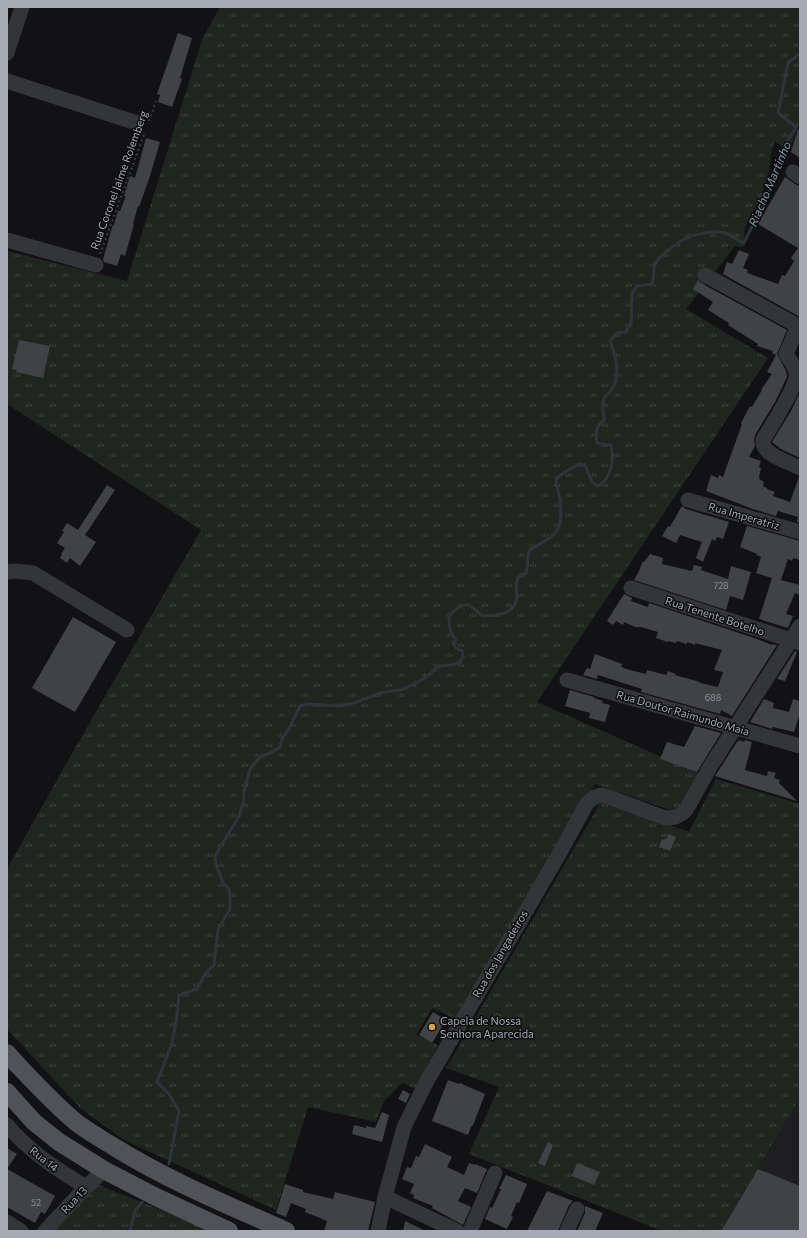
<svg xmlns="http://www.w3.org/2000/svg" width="807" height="1238" viewBox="0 0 807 1238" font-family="Commissioner,sans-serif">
  <defs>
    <pattern id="grass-tufts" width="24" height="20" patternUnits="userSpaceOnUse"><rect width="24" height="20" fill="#1f261f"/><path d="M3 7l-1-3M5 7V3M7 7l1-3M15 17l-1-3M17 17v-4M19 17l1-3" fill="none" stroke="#3d433d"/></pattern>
  </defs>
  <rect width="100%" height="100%" fill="#121214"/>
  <!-- built -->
  <path fill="#1e1e20" d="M 800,1098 L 800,1231 L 721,1231 L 758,1169 Z"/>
  <!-- grass -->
  <path fill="url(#grass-tufts)" d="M 220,7 L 800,7 L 800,122 L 789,151 L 775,142 L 772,148 L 769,172 L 761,197 L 745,227 L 744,246 L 741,247 L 735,246 L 686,309 L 768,358 L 537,702 L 700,774 L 683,806 L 670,810 L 595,784 L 458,1020 L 432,1008 L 416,1035 L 438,1045 L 416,1089 L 402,1083 L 384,1101 L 376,1122 L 308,1107 L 276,1210 L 124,1140 L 80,1108 L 7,1029 L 7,869 L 71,755 L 201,530 L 7,404 L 7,251 L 127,281 L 203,37 Z
    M 716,779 L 800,804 L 800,1098 L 721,1231 L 662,1231 L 469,1154 L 499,1087 L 446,1068 L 602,800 L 689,832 Z
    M 99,1185 L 211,1230 L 213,1231 L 35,1231 L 75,1190 Z"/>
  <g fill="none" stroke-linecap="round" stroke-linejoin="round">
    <!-- stream -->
    <path stroke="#2d353b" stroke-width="3" d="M 169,1164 L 179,1111 L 169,1094 L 157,1082 L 172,1043 L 176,1022 L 179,995 L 197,989 L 205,974 L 214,965 L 218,930 L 225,917 L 230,910 L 230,897 L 229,889 L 223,883 L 216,864 L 215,856 L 239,816 L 243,803 L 244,791 L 250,769 L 260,757 L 273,752 L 280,747 L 282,739 L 289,729 L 294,718 L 300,706 L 309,704 L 339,706 L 354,703 L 380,693 L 404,689 L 425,678 L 439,666 L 452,665 L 460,662 L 463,657 L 462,651 L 456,648 L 453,643 L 456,640 C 449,633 449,624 449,615 C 463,602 468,601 481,615 C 495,617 516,614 517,597 C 517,589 514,586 518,578 L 526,573 C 529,565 526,559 529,551 C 555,533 564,536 560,500 C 559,493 556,487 556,479 L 563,473 L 579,464 L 585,465 L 592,482 L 598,486 C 612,479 614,458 611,445 L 600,444 L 597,442 C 595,431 596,427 604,420 C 604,414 602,407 603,401 C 604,395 610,394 612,389 C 621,376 615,354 610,341 L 617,333 L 625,332 L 631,324 L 632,294 L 637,286 L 652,284 C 655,277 652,267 657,261 C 661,254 685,237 692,236 C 702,233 715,230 725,233 C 732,235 736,240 744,243 L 772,185 L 781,152 L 796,127 L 778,113 L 788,63 L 800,54
      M 130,1231 L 135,1211 L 142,1202"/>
  </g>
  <!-- building -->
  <path fill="#414246" d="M 178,33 L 192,38 L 180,78 L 182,79 L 172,107 L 158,102 L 160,95 L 157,94 Z
    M 798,129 L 800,129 L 800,158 L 791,152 Z
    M 146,138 L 160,142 L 150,176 L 139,207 L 138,206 L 133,224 L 134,224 L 125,256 L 121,254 L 117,266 L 104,262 L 103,260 L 110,234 L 113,225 L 114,225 L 118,211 L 120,211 L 126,196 L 124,196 L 130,176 L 135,178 Z
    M 785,177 L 795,184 L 800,186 L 800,317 L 723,274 L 727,262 L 732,264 L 739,250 L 749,254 L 743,268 L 748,270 L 747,273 L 778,284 L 782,275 L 785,276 L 794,261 L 791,258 L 798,248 L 758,224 Z
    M 698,280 L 701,283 L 787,330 L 777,354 L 786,371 L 787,377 L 775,402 L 755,435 L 754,440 L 755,446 L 749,457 L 761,461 L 759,467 L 761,468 L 759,477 L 760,477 L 759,479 L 764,482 L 763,486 L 767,488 L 767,489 L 775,492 L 773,496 L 790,502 L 799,477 L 800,477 L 800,523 L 797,522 L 798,517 L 778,511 L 776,516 L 753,509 L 706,491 L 711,475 L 718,478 L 719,475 L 723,477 L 742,424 L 741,423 L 750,406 L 752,407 L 762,390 L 761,390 L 772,374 L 767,372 L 776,355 L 772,353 L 773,351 L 757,346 L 758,344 L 728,325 L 729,323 L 708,310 L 713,302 L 693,289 Z
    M 19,340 L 50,346 L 43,378 L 16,372 L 17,370 L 12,369 Z
    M 800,392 L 800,458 L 781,449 L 772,442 L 791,411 Z
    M 107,485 L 115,490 L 85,535 L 96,542 L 80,566 L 70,558 L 67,563 L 60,558 L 62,555 L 61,554 L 65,548 L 57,543 L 64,532 L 62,531 L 67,523 L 78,530 Z
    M 682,506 L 686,509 L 729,522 L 723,539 L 717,537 L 715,541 L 712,539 L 703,562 L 696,558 L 702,542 L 680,535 L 676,543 L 662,536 L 668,526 L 670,527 L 671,525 Z
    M 747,526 L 800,541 L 800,560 L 793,558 L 792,561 L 788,559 L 781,580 L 800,585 L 800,595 L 795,593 L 786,614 L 793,616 L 788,628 L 759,619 L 772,578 L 756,573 L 761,557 L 756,555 L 757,554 L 740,547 Z
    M 650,554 L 663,558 L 662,564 L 692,571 L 694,565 L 702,567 L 701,570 L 728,579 L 731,566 L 751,572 L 743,600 L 730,596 L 726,610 L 634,580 L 638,573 L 643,561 L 644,562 Z
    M 624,594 L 632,598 L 631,601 L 648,607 L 649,603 L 757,639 L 772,645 L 773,644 L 777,645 L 732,716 L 721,710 L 720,714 L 641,692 L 642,689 L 598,675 L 597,679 L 583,675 L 587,668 L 590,669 L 595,654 L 622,664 L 621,667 L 630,670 L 646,674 L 647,670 L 666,675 L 668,671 L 676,674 L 675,675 L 700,682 L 700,683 L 718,687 L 723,672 L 714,670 L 722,650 L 695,643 L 695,645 L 687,642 L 687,644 L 677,641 L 676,643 L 668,641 L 668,642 L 656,638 L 658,632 L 641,627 L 635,627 L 624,622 L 623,625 L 616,621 L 613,625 L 607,621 Z
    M 73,617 L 116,642 L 75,712 L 32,688 Z
    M 795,651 L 797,652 L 785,681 L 777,679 Z
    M 570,690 L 594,697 L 594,698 L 603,701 L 602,703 L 610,705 L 605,722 L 589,718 L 590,713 L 565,706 Z
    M 764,699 L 774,703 L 773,708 L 789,712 L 793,699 L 800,701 L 800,713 L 794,732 L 773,727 L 772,729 L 750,722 Z
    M 695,726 L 721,733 L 697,772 L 660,759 L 667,742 L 684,747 Z
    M 739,740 L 744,742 L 745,740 L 752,742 L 745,770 L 767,776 L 768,771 L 776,773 L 774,778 L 780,780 L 779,783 L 797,801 L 715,776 L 737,742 L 738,742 Z
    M 669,834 L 676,837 L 670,851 L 659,847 L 662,839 L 664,840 L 665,838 L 667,839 Z
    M 433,1012 L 446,1020 L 432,1043 L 419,1035 Z
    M 448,1080 L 459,1084 L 459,1083 L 462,1084 L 485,1094 L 473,1125 L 471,1127 L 468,1135 L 432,1121 Z
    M 403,1090 L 410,1094 L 406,1103 L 398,1099 Z
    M 382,1112 L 389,1115 L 382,1142 L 352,1134 L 354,1125 L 366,1128 L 366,1126 L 375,1128 Z
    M 548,1142 L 553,1145 L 545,1166 L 538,1163 Z
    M 425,1144 L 452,1157 L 447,1167 L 464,1175 L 469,1163 L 475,1165 L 475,1164 L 487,1169 L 477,1193 L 465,1188 L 458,1201 L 471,1207 L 463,1225 L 432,1208 L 433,1206 L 413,1198 L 414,1195 L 410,1193 L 414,1184 L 402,1179 L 407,1167 L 411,1168 L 416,1156 L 419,1157 Z
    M 7,1148 L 17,1154 L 7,1169 L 55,1196 L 45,1214 L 41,1212 L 35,1223 L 7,1207 Z
    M 577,1163 L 600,1172 L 594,1185 L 572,1176 Z
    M 758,1169 L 800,1186 L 800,1231 L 721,1231 Z
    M 506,1175 L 527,1184 L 519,1203 L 517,1202 L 511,1216 L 513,1217 L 507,1229 L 485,1219 L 490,1207 L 492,1208 L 501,1189 L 499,1189 Z
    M 285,1184 L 303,1190 L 303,1192 L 333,1199 L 335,1192 L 375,1202 L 368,1231 L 324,1231 L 327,1221 L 305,1212 L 306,1209 L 291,1203 L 286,1217 L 276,1213 Z
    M 547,1191 L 573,1201 L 569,1205 L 558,1231 L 527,1231 Z
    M 585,1206 L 603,1213 L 595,1231 L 577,1231 L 585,1213 Z
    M 405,1221 L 426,1231 L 403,1231 Z"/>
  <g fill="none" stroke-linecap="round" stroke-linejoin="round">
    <!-- path -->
    <path stroke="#3a3c3f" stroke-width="2" stroke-dasharray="2 3" stroke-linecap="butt" d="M 149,121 L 156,101
      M 100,254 L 145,132"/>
    <!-- minor -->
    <path stroke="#343538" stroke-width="15" d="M 7,53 L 22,7
      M 7,81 L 137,123
      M 793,172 L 800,177
      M 7,240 L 96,265
      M 705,275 L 800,327
      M 798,326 L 786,354 C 790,360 795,366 796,373 C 798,385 770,428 763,440 C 761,455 789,462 800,468
      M 688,500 L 800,532
      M 7,572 L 16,571 L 33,573 L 127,630
      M 631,588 L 800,643
      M 567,680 L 800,746
      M 7,1125 C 30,1152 56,1169 86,1187
      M 385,1197 L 457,1231
      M 7,1222 L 21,1231
      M 45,1231 L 86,1187 L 104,1170
      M 378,1231 L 385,1197 L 404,1127 L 427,1081 L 562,849 L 587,803 L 595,797 L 601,795 L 609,797 L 665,818 C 674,818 679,817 686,810 L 710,767 L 800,626
      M 470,1231 L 495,1173
      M 567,1231 L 577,1209"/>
    <!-- major -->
    <path stroke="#505257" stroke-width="18" d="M 7,1053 L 14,1061 C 34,1082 54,1104 77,1123 C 89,1132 103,1140 116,1148 C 169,1181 228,1205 286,1231
      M 7,1092 L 34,1122 L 59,1142 L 104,1170 L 156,1197 L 229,1231"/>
  </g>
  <!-- markers -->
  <circle fill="#dca141" stroke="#0d0d0e" stroke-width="1.5" cx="432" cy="1027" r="4"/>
  <g text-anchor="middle" stroke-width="3" stroke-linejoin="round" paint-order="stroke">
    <!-- number labels -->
    <g font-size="9" fill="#8c9098">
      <text x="721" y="589">728</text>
      <text x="713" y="701">688</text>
      <text x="36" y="1206">52</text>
    </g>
    <!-- street labels -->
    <g font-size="11" fill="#a5aab3" stroke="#0d0d0e">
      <text transform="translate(119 180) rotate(-70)" y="4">Rua Coronel Jaime Rolemberg</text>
      <text transform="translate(744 516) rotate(16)" y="4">Rua Imperatriz</text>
      <text transform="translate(715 616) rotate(18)" y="4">Rua Tenente Botelho</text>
      <text transform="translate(683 713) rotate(16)" y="4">Rua Doutor Raimundo Maia</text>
      <text transform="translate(500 954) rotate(-60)" y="4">Rua dos Jangadeiros</text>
      <text transform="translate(44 1159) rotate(38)" y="4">Rua 14</text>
      <text transform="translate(74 1200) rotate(-47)" y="4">Rua 13</text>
    </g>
    <!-- poi labels -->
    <g font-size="11" fill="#a5aab3" stroke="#0d0d0e" text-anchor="start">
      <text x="440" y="1025">Capela de Nossa<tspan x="440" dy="13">Senhora Aparecida</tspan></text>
    </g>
    <!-- water labels -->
    <g font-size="12" font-style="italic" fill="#8098aa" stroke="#0d0d0e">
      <text transform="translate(770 184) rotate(-67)" y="4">Riacho Martinho</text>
    </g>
  </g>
  <!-- border -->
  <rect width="807" height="1238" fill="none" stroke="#a5aab3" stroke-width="16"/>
</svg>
